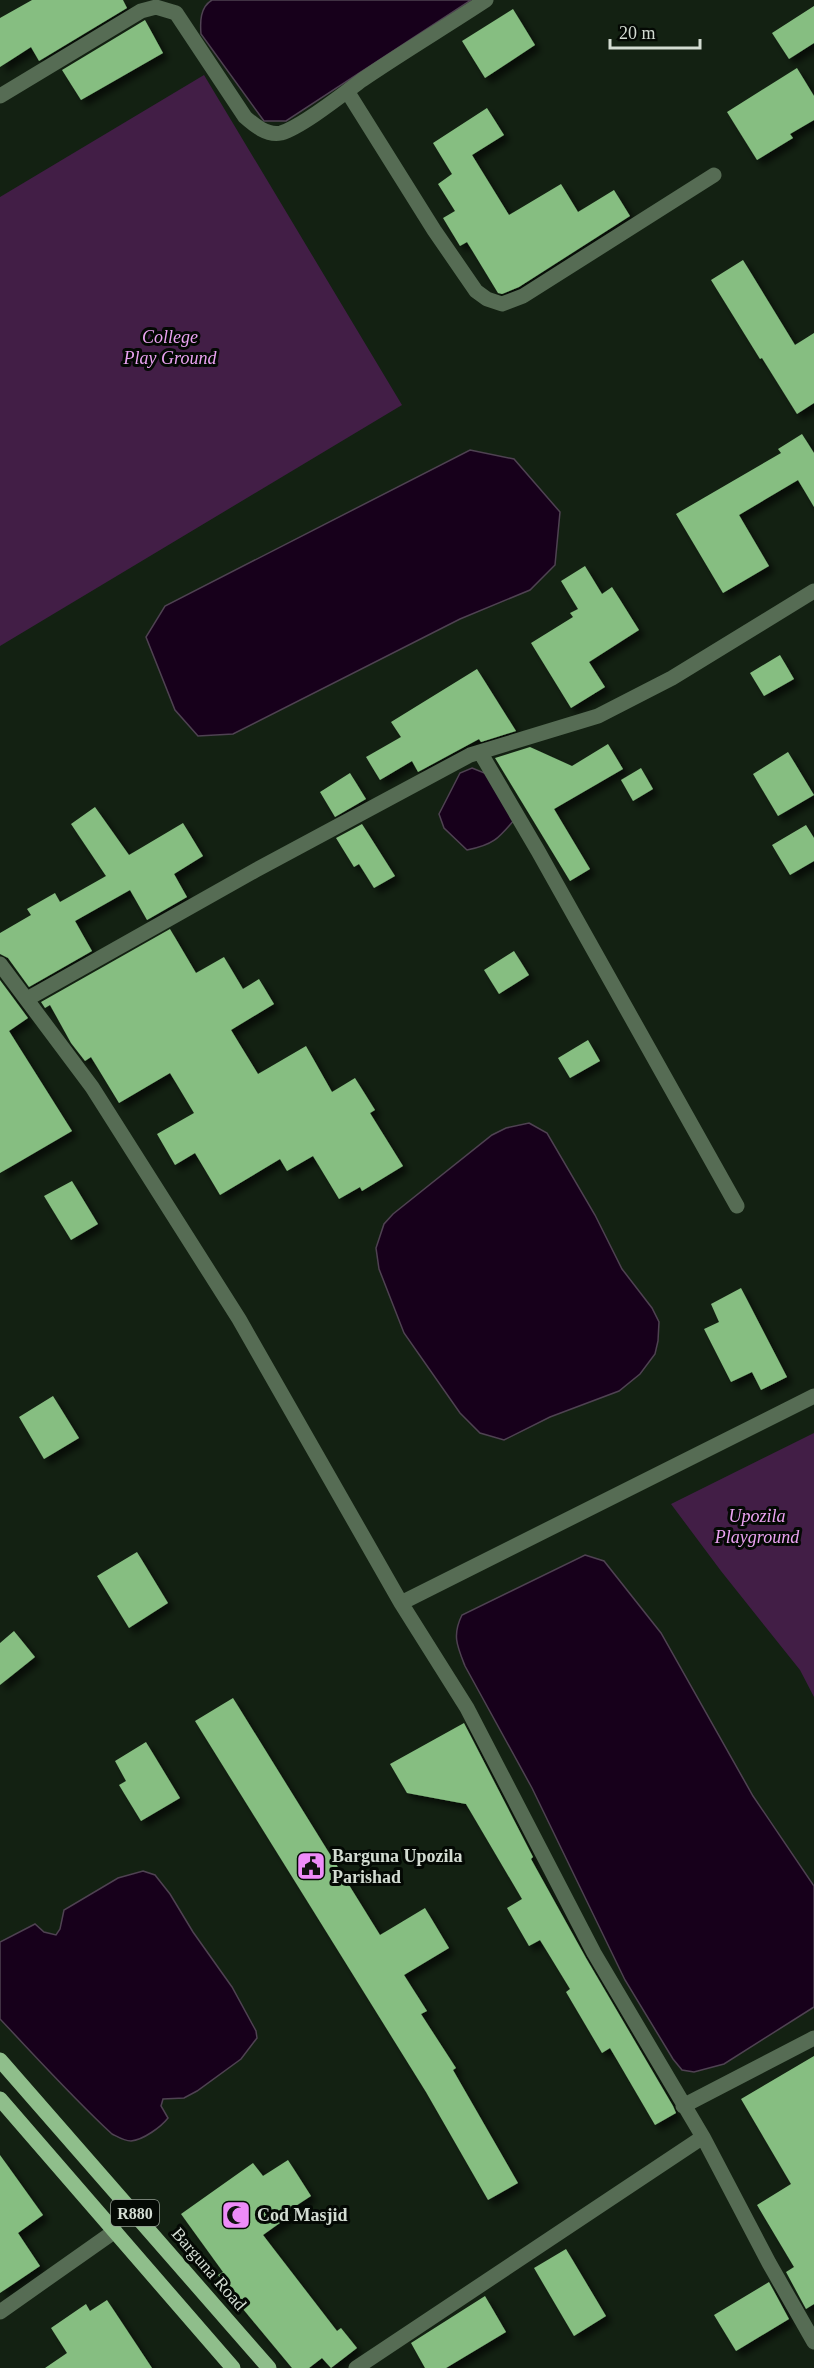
<svg xmlns="http://www.w3.org/2000/svg" width="814" height="2368" viewBox="0 0 814 2368" font-family="'Times New Roman',serif">
  <defs>
    <filter id="shadow"><feDropShadow dx="5.5" dy="5.5" stdDeviation="3" flood-color="#0009"/></filter>
  </defs>
  <rect width="100%" height="100%" fill="#132112"/>
  <!-- green -->
  <path fill="#421e46" d="M 204,75 L 402,405 L 0,646 L 0,197 Z
    M 814,1433 L 814,1697 L 800,1670 L 721,1571 L 671,1504 Z"/>
  <!-- water -->
  <path fill="#17001b" stroke="#4f4252" stroke-width="1.5" d="M 212,0 L 471,0 L 286,121 L 264,121 L 201,34 C 200,22 200,7 212,0 Z
    M 470,450 L 514,459 L 560,512 L 555,565 L 530,590 L 460,619 L 233,734 L 198,736 L 175,710 L 146,637 L 165,606 Z
    M 472,768 L 487,774 L 515,819 C 498,839 493,845 467,850 L 444,828 L 439,814 L 460,773 Z
    M 529,1123 L 547,1133 L 595,1215 L 622,1269 L 652,1308 L 659,1322 L 658,1341 L 655,1354 L 640,1374 L 619,1391 L 550,1417 L 504,1440 L 480,1433 L 460,1413 L 404,1333 L 379,1269 L 376,1248 L 384,1224 L 393,1214 L 492,1135 L 506,1128 Z
    M 585,1555 L 604,1561 L 661,1633 L 753,1796 L 814,1886 L 814,2007 L 724,2064 L 694,2072 L 682,2070 L 673,2059 L 625,1980 L 532,1788 L 465,1666 C 457,1646 452,1635 462,1615 Z
    M 143,1871 L 155,1875 L 170,1894 L 193,1932 L 232,1987 L 256,2031 L 257,2038 L 241,2059 L 197,2091 L 184,2098 L 163,2099 L 161,2106 L 168,2118 C 161,2127 143,2140 131,2141 C 124,2141 118,2137 112,2134 C 73,2098 37,2058 0,2019 L 0,1942 L 35,1924 L 44,1932 L 56,1935 L 60,1929 L 64,1910 L 118,1878 Z"/>
  <!-- building -->
  <path fill="#86be81" filter="url(#shadow)" d="M 32,0 L 123,0 L 127,8 L 39,61 L 31,47 L 0,67 L 0,18 Z
    M 814,6 L 814,43 L 789,59 L 772,33 Z
    M 513,9 L 535,45 L 485,78 L 462,41 Z
    M 145,20 L 163,53 L 81,100 L 62,70 Z
    M 797,68 L 814,96 L 814,120 L 790,134 L 793,138 L 757,160 L 727,112 Z
    M 487,108 L 504,135 L 472,155 L 509,215 L 561,184 L 578,212 L 614,190 L 630,216 L 519,287 L 502,294 L 498,293 L 467,242 L 460,246 L 443,218 L 455,211 L 438,184 L 452,174 L 433,143 Z
    M 743,260 L 795,345 L 814,333 L 814,403 L 797,414 L 762,358 L 760,359 L 711,280 Z
    M 802,434 L 814,453 L 814,507 L 798,480 L 739,515 L 769,566 L 723,593 L 676,514 L 781,453 L 778,449 Z
    M 585,566 L 602,594 L 612,587 L 639,630 L 589,662 L 605,687 L 571,708 L 531,643 L 573,617 L 570,613 L 578,609 L 561,581 Z
    M 780,655 L 794,679 L 764,696 L 750,673 Z
    M 477,669 L 516,731 L 481,742 L 479,739 L 418,772 L 412,761 L 380,780 L 366,757 L 401,737 L 391,722 Z
    M 608,744 L 623,769 L 554,809 L 590,869 L 570,881 L 495,758 L 530,747 L 572,766 Z
    M 788,752 L 814,795 L 778,816 L 753,774 Z
    M 641,768 L 653,789 L 633,801 L 621,780 Z
    M 350,773 L 366,799 L 335,817 L 320,792 Z
    M 95,807 L 129,855 L 183,823 L 203,856 L 174,874 L 187,897 L 147,920 L 130,890 L 75,921 L 92,951 L 29,987 L 8,958 L 0,954 L 0,933 L 31,915 L 27,909 L 55,893 L 60,902 L 106,876 L 71,824 Z
    M 362,824 L 395,876 L 374,888 L 359,864 L 354,867 L 336,838 Z
    M 806,825 L 814,838 L 814,861 L 790,875 L 772,845 Z
    M 170,929 L 196,973 L 224,957 L 243,989 L 259,979 L 274,1004 L 231,1030 L 258,1074 L 306,1046 L 332,1092 L 355,1078 L 375,1110 L 370,1113 L 403,1166 L 362,1191 L 360,1187 L 339,1199 L 313,1156 L 287,1171 L 280,1159 L 220,1195 L 195,1153 L 175,1165 L 157,1134 L 194,1113 L 170,1073 L 119,1103 L 91,1057 L 85,1061 L 71,1043 L 50,1005 L 45,1008 L 41,1002 Z
    M 514,951 L 529,975 L 499,994 L 484,970 Z
    M 0,980 L 28,1018 L 9,1031 L 72,1131 L 0,1173 Z
    M 588,1040 L 600,1061 L 570,1078 L 558,1058 Z
    M 72,1181 L 98,1224 L 71,1240 L 44,1196 Z
    M 741,1288 L 787,1377 L 761,1390 L 752,1372 L 731,1382 L 704,1329 L 719,1322 L 711,1304 Z
    M 53,1396 L 79,1438 L 44,1459 L 19,1417 Z
    M 137,1552 L 168,1603 L 129,1628 L 97,1576 Z
    M 14,1631 L 35,1657 L 0,1685 L 0,1643 Z
    M 233,1698 L 380,1935 L 425,1908 L 449,1948 L 404,1975 L 427,2011 L 421,2014 L 456,2068 L 453,2070 L 518,2183 L 488,2200 L 426,2092 L 195,1721 Z
    M 464,1723 L 533,1857 L 531,1859 L 586,1958 L 673,2106 L 676,2113 L 655,2125 L 610,2048 L 602,2053 L 566,1992 L 570,1989 L 540,1940 L 529,1946 L 507,1908 L 522,1899 L 466,1804 L 407,1793 L 390,1764 Z
    M 146,1742 L 180,1798 L 141,1821 L 119,1785 L 126,1781 L 115,1761 Z
    M 814,2056 L 814,2304 L 806,2309 L 786,2272 L 794,2267 L 757,2205 L 791,2184 L 741,2099 Z
    M 0,2155 L 43,2215 L 18,2233 L 40,2266 L 0,2293 Z
    M 288,2160 L 311,2196 L 288,2211 L 291,2215 L 263,2235 L 337,2331 L 341,2328 L 357,2348 L 331,2368 L 322,2358 L 309,2368 L 292,2368 L 238,2303 L 218,2275 L 223,2272 L 181,2214 L 253,2163 L 263,2176 Z
    M 566,2249 L 606,2316 L 574,2336 L 534,2268 Z
    M 769,2282 L 789,2319 L 736,2351 L 714,2315 Z
    M 485,2296 L 506,2332 L 446,2368 L 425,2368 L 411,2343 Z
    M 107,2300 L 152,2368 L 45,2368 L 67,2353 L 51,2328 L 86,2304 L 90,2311 Z"/>
  <g fill="none" stroke-linecap="round" stroke-linejoin="round">
    <!-- minor -->
    <path stroke="#566c54" stroke-width="15" d="M 347,91 L 434,230 L 476,291 L 487,299 L 502,304 L 523,296 L 714,175
      M 0,96 L 141,11 L 156,7 L 176,13 L 245,117 C 254,125 267,136 281,133 C 302,127 343,94 362,80 C 403,52 445,27 486,0
      M 480,752 L 538,851 L 737,1206
      M 0,964 L 92,1087 L 239,1319 L 401,1603 L 467,1708 L 594,1953 L 703,2137 L 356,2368
      M 27,999 L 256,870 L 470,755 L 598,716 L 672,678 L 814,591
      M 401,1603 L 814,1396
      M 683,2106 L 814,2038
      M 703,2137 L 769,2263 L 814,2342
      M 0,2312 L 115,2231"/>
    <!-- major -->
    <path stroke="#8fbe8b" stroke-width="15" d="M 0,2060 L 269,2368
      M 0,2099 L 233,2368"/>
  </g>
  <!-- icons -->
  <defs>
    <g id="civic-square" transform="scale(1.5)"><rect x="-9" y="-9" width="18" height="18" rx="4" fill="#ee8cf9" stroke="#040904"/><path d="M-.6-6.5H3V-4.5H.6V-3L4-1V1h2V6H-6V1h2V-1L-.6-3ZM-1.2 2.5V6h2.4V2.5Z" fill="#111"/></g>
    <g id="mosque-square" transform="scale(1.5)"><rect x="-9" y="-9" width="18" height="18" rx="4" fill="#ee8cf9" stroke="#040904"/><path d="M3.5-4.9A6 6 0 1 0 3.5 4.9A5 5 0 1 1 3.5-4.9Z" fill="#111"/></g>
  </defs>
  <g fill-rule="evenodd">
    <use href="#civic-square" x="311" y="1866"/>
    <use href="#mosque-square" x="236" y="2215"/>
  </g>
  <g text-anchor="middle" stroke-width="6" stroke-linejoin="round" paint-order="stroke">
    <!-- shield labels -->
    <rect fill="#040904" stroke="#959d94" stroke-width="1.5" x="111" y="2200" width="48" height="26" rx="4.5"/>
    <g font-size="16" font-weight="bold" fill="#d3dcd2">
      <text x="135" y="2219">R880</text>
    </g>
    <!-- park labels -->
    <g font-size="18" font-style="italic" fill="#eaa2f1" stroke="#040904">
      <text x="170" y="343">College<tspan x="170" dy="21">Play Ground</tspan></text>
      <text x="757" y="1522">Upozila<tspan x="757" dy="21">Playground</tspan></text>
    </g>
    <!-- poi labels -->
    <g font-size="18" font-weight="bold" fill="#d3dcd2" stroke="#040904" text-anchor="start">
      <text x="332" y="1862">Barguna Upozila<tspan x="332" dy="21">Parishad</tspan></text>
      <text x="257" y="2221">Cod Masjid</text>
    </g>
    <!-- street labels -->
    <g font-size="18" fill="#d3dcd2" stroke="#040904">
      <text transform="translate(209 2269) rotate(49)" y="6">Barguna Road</text>
    </g>
  </g>
  <!-- scale -->
  <path d="M610 39v9h90v-9" fill="none" stroke="#d3dcd2" stroke-width="3"/>
  <text x="619" y="39" font-size="18" fill="#d3dcd2" stroke="#040904" stroke-width="4.5" paint-order="stroke">20 m</text>
</svg>
